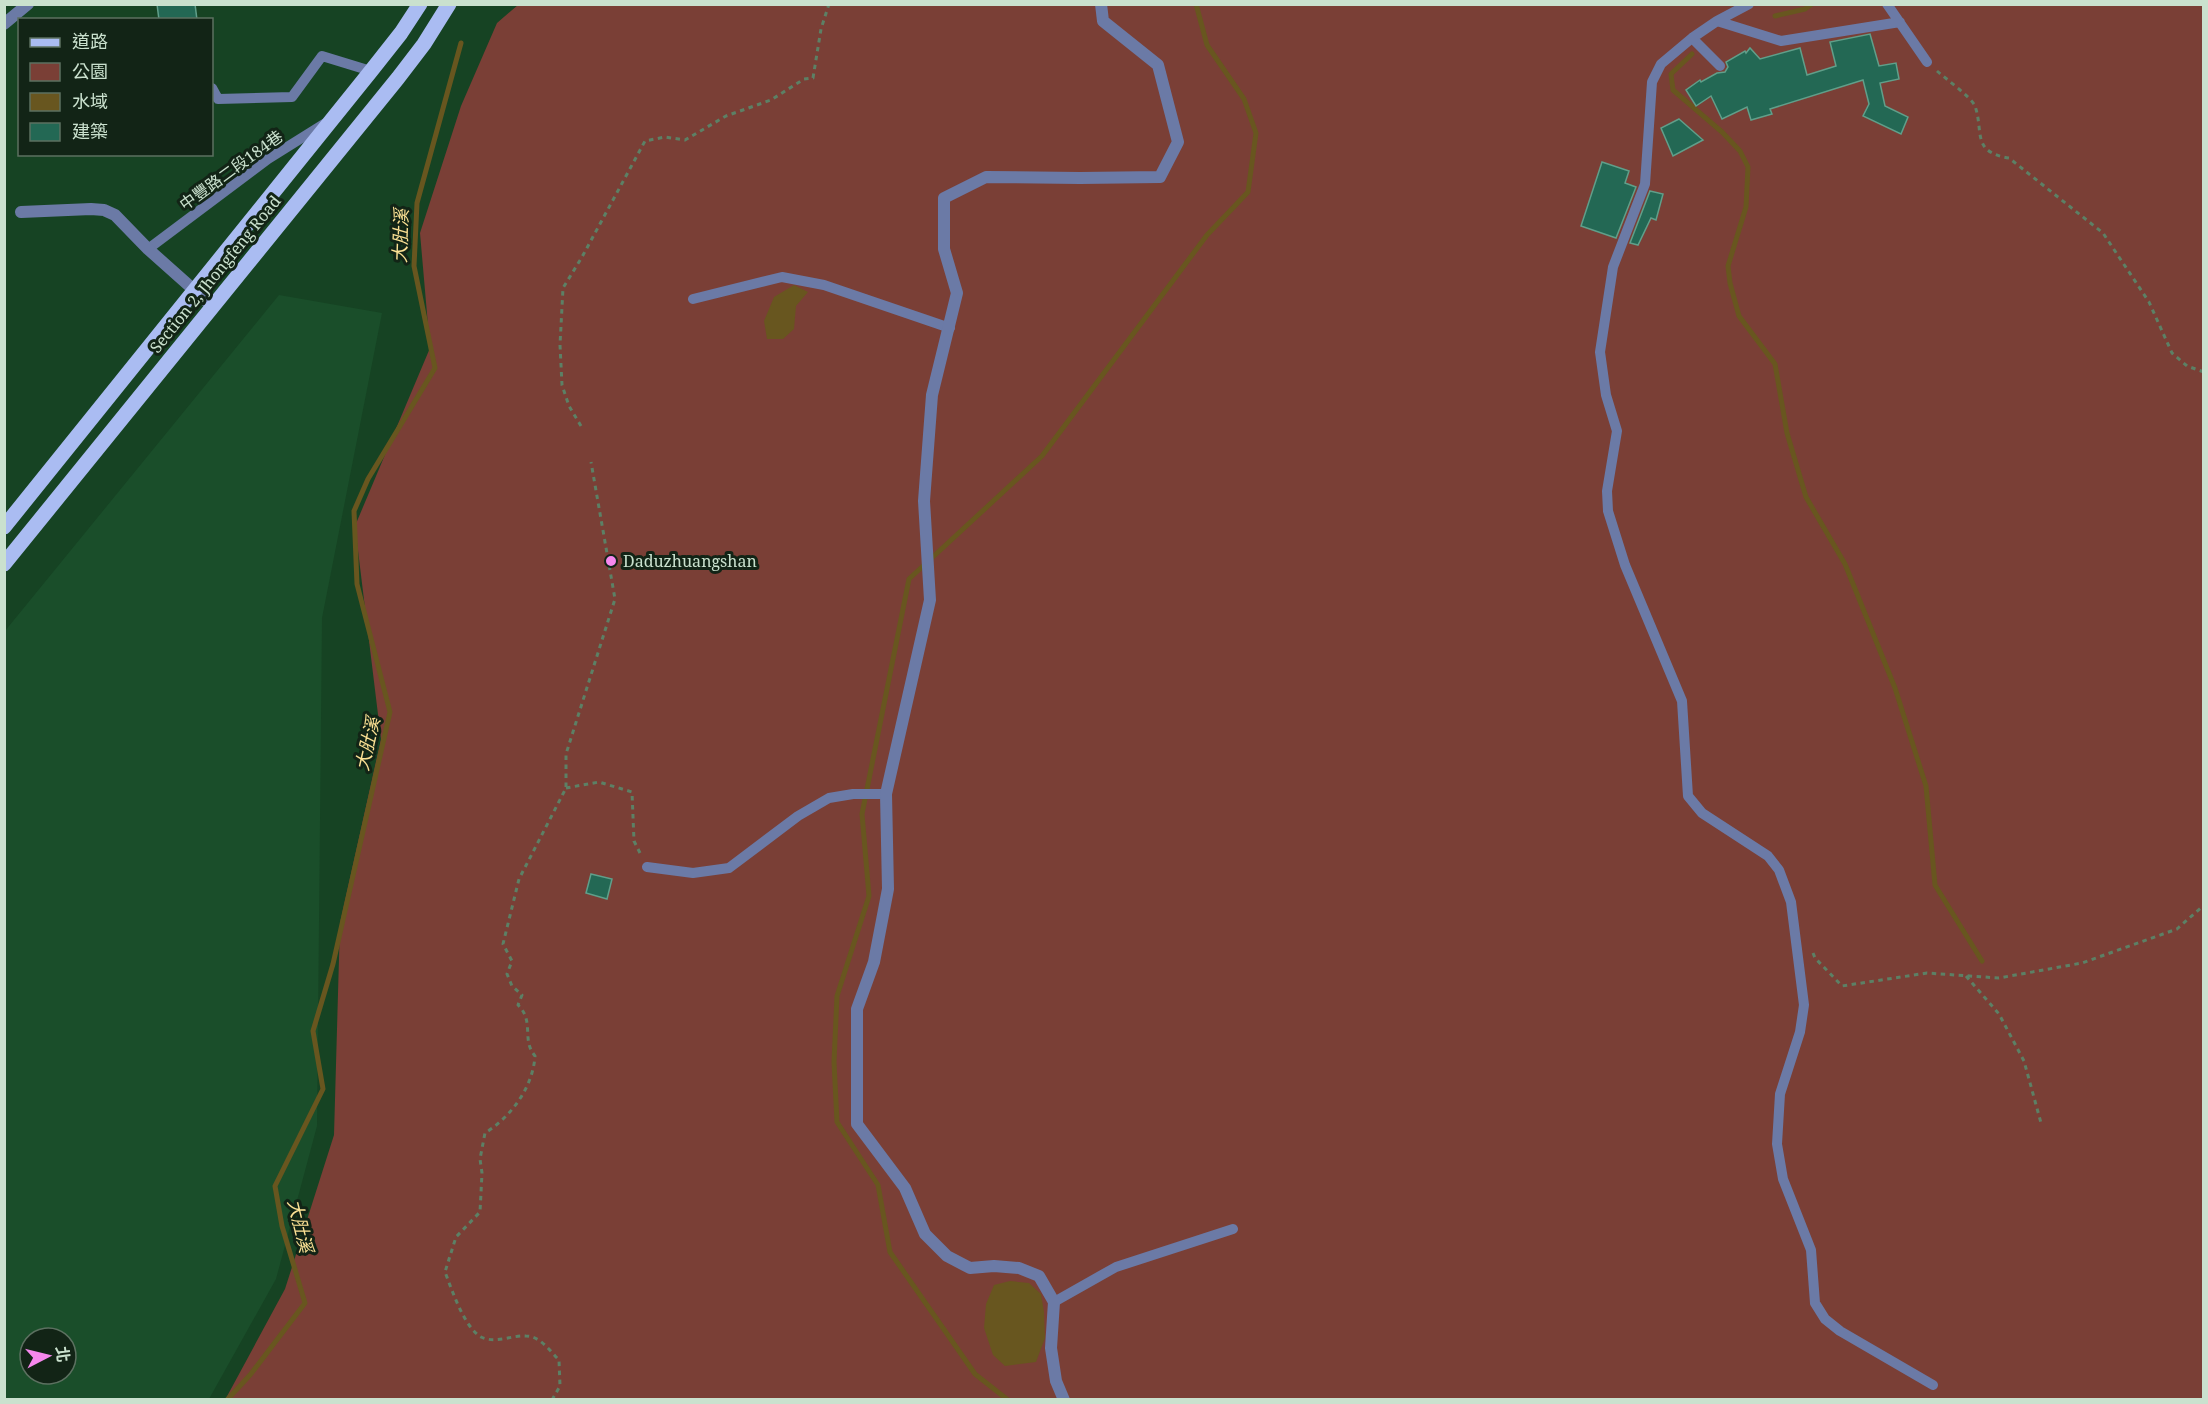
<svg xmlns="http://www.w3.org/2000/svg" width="2208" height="1404" viewBox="0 0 2208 1404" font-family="'Noto Serif','Noto Sans TC',serif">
  <rect width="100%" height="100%" fill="#164323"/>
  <!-- built -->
  <path fill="#1a4e2a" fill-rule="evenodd" d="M 279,295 L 382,313 L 322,618 L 317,1126 L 276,1279 L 209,1399 L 5,1399 L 5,631 ZM 30,1338 L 66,1338 L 66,1374 L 30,1374 Z"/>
  <!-- green -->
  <path fill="#7a3f36" d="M 518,5 L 2203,5 L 2203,1399 L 225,1400 L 285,1289 L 334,1135 L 340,923 L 381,739 L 355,526 L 430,348 L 420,233 L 461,106 L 497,23 Z"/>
  <!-- water -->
  <path fill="#68561f" d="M 794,285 L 808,292 L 796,306 L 794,329 L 783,339 L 767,339 L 764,321 L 774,297 Z
    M 1010,1281 L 1029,1283 L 1041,1294 L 1044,1312 L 1045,1338 L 1036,1362 L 1005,1366 L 993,1355 L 984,1328 L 986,1304 L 994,1285 Z"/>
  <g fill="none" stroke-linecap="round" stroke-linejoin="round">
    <!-- stream -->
    <path stroke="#68561f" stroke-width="5" d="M 1775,16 L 1805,9 L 1812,4
      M 1692,54 L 1671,74 L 1673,90 L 1722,132 L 1740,151 L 1748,167 L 1746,207 L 1728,266 L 1730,283 L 1739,316 L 1775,364 L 1787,433 L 1806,497 L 1845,564 L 1895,688 L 1926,786 L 1935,885 L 1982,961
      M 227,1400 L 250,1375 L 305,1303 L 282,1226 L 275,1186 L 323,1089 L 313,1031 L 333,964 L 390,712 L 357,584 L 354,511 L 368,479 L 435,368 L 414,266 L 417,203 L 461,43
      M 1008,1400 L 975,1374 L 890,1252 L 878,1185 L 837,1122 L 834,1062 L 837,996 L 869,896 L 862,814 L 909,579 L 1042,456 L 1207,235 L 1248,192 L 1256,133 L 1244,99 L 1207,45 L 1196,4"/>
  </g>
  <!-- building -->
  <path fill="#236854" stroke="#609f8a" stroke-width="1.5" d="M 157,4 L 195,4 L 197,20 L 159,20 Z
    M 1870,34 L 1879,66 L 1896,63 L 1899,79 L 1880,83 L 1885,106 L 1908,117 L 1901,134 L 1863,116 L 1869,104 L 1863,80 L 1770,109 L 1772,114 L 1751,120 L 1747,107 L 1722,119 L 1711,96 L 1696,106 L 1686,90 L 1700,80 L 1701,82 L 1717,73 L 1725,72 L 1728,67 L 1726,62 L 1745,51 L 1746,53 L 1750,48 L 1760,59 L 1800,48 L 1807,75 L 1836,66 L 1830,42 Z
    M 1679,119 L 1703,140 L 1673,156 L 1661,128 Z
    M 1602,162 L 1629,171 L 1625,183 L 1636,187 L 1616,238 L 1581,226 Z
    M 1650,191 L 1663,194 L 1656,220 L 1651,218 L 1638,245 L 1630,243 Z
    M 591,874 L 612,879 L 607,899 L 586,893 Z"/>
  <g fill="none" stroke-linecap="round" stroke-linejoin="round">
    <!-- path -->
    <path stroke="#5c8065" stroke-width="3" stroke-dasharray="4.5 4.5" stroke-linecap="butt" d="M 1937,71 C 1946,79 1971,97 1975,106 C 1984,132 1971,152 2009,158 L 2103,233 L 2149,302 L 2172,353 L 2187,366 L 2204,372
      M 581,426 L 569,406 L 562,385 L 560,345 L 563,288 L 582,257 L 645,141 L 665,137 L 685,140 L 726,116 L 771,100 L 804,79 L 813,78 L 821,29 L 829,4
      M 566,788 L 599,782 L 632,792 L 634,841 L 641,855
      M 1813,953 L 1815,958 L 1842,986 L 1927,973 L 1999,978 L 2082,963 L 2177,929 L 2204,905
      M 1966,976 L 1999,1014 L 2024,1061 L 2041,1123
      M 552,1400 L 560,1386 L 559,1360 C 550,1351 540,1336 526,1336 C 512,1335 495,1344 481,1337 C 464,1327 452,1290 445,1272 L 456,1237 L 480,1212 L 482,1173 L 480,1159 L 485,1133 C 511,1117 533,1087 535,1056 C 521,1039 535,1022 518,1005 L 522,995 L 512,986 L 507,974 L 512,961 L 503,944 L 519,879 L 566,788 L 566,754 L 615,599 L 591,462"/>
    <!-- service -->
    <path stroke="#6b7aa6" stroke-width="10" d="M 1749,4 L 1717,21 L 1692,38 L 1661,64 L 1652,82 L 1645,184 L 1613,267 L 1600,352 L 1606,395 L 1617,431 L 1607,491 L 1608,511 L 1625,565 L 1682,701 L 1688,796 L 1702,813 L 1768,856 L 1779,870 L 1791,902 L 1804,1005 L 1800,1032 L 1780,1094 L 1777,1144 L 1783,1179 L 1811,1250 L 1815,1303 L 1825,1319 L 1840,1331 L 1933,1385
      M 1887,4 L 1927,62
      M 1717,21 L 1781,41 L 1900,22
      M 1692,38 L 1720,66
      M 212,88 L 218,99 L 292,97 L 322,56 L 371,71
      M 148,249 L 268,159 L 324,124
      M 693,299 L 782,277 L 824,285 L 950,328
      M 647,867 L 693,873 L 729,868 L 798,816 L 829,798 L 853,794 L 886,794
      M 1054,1302 L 1116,1267 L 1233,1229"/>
    <!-- minor -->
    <path stroke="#6b7aa6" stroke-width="12" d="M 4,24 L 28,4
      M 21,212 L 91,209 L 104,210 L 115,215 L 148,249 L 212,306
      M 1064,1400 L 1056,1381 L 1051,1348 L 1054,1302 L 1039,1276 L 1019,1268 L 994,1266 L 970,1268 L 947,1256 L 925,1234 L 905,1188 L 857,1124 L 857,1009 L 874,962 L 888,889 L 886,794 L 930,600 L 924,501 L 932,395 L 957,293 L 944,249 L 944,198 L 986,177 L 1080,178 L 1160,177 L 1178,142 L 1158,65 L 1103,21 L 1101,4"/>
    <!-- primary -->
    <path stroke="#aabcf2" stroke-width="15" d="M 4,527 L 371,71 L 401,33 L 420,4
      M 4,564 L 398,78 L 424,44 L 449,4"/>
  </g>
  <!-- markers -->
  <circle fill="#f688ed" stroke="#122416" stroke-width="2" cx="611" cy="561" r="6"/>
  <g text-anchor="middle" stroke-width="6" stroke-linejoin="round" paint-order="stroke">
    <!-- street labels -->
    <g font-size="16" fill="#cae1ce" stroke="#122416">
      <text transform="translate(231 170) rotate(-36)" y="6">中豐路二段184巷</text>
      <text transform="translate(215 274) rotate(-51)" y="6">Section 2, Jhongfeng Road</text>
    </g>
    <!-- poi labels -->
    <g font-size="16" fill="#cae1ce" stroke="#122416" text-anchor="start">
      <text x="623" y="567">Daduzhuangshan</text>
    </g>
    <!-- water labels -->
    <g font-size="18" font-style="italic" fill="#fce194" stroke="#122416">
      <text transform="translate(401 236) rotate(-88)" y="6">大肚溪</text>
      <text transform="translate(368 744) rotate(-77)" y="6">大肚溪</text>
      <text transform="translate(300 1226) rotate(76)" y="6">大肚溪</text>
    </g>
  </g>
  <!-- border -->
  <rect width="2208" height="1404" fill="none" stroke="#cae1ce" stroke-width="12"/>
  <!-- legend -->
  <rect x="18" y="18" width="195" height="138" fill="#122416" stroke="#5c7060" stroke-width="1.5"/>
  <rect x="30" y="38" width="30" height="9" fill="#aabcf2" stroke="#5c7060" stroke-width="1.5"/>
  <text x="72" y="48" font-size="18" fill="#cae1ce">道路</text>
  <rect x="30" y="63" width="30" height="18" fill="#7a3f36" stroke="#5c7060" stroke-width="1.5"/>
  <text x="72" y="78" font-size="18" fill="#cae1ce">公園</text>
  <rect x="30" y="93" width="30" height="18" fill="#68561f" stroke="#5c7060" stroke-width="1.5"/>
  <text x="72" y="108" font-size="18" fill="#cae1ce">水域</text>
  <rect x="30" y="123" width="30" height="18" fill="#236854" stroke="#5c7060" stroke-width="1.5"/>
  <text x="72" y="138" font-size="18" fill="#cae1ce">建築</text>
  <!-- north arrow -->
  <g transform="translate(48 1356) rotate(83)"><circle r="28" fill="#122416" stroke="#5c7060" stroke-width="1.5"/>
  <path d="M0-4.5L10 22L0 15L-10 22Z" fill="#f688ed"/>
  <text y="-9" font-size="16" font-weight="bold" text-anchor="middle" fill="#cae1ce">北</text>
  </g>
</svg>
